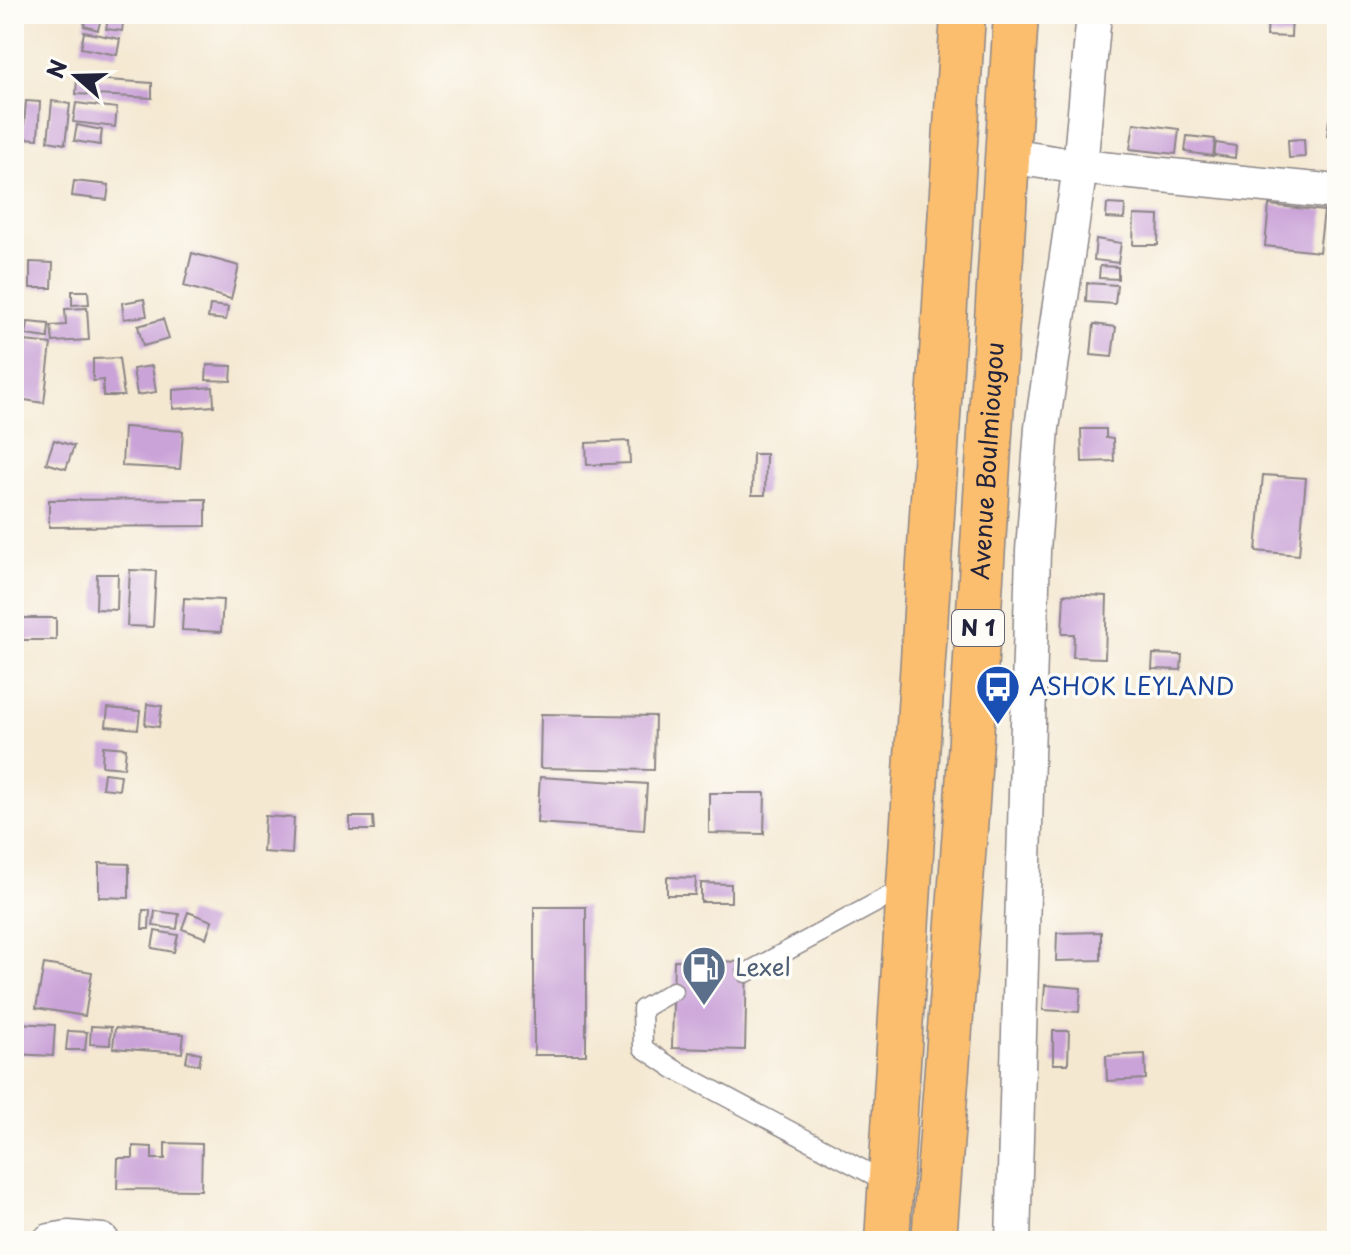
<svg xmlns="http://www.w3.org/2000/svg" width="1351" height="1255" viewBox="0 0 1351 1255" font-family="'Playpen Sans',sans-serif">
  <rect width="100%" height="100%" fill="#fdfcf7"/>
  <filter id="ink" filterUnits="userSpaceOnUse"><feTurbulence type="fractalNoise" baseFrequency=".0125" numOctaves="2"/><feDisplacementMap in="SourceGraphic" scale="16" xChannelSelector="R" yChannelSelector="G"/><feConvolveMatrix kernelMatrix="1 2 1 2 8 2 1 2 1" color-interpolation-filters="sRGB"/></filter>
  <filter id="wash" filterUnits="userSpaceOnUse"><feTurbulence type="fractalNoise" baseFrequency=".006" numOctaves="4" result="noise"/><feDisplacementMap in="SourceGraphic" scale="32" xChannelSelector="R" yChannelSelector="G"/><feGaussianBlur stdDeviation="1.8" result="paint"/><feColorMatrix in="noise" values="0 0 0 0 0 0 0 0 0 0 0 0 0 0 0 0 0 1.4 0 .05"/><feComposite in="paint" operator="in"/></filter>
  <g filter="url(#wash)">
    <rect width="100%" height="100%" fill="#f4e8d1"/>
    <g id="blocks">
      <!-- building -->
      <path fill="#caa3d8" d="M 87,14 L 102,14 L 98,30 L 84,26 Z
        M 109,14 L 124,14 L 122,31 L 106,29 Z
        M 1268,14 L 1292,14 L 1291,37 L 1267,36 Z
        M 84,32 L 120,39 L 117,55 L 81,48 Z
        M 77,78 L 152,83 L 152,98 L 76,94 Z
        M 26,101 L 40,102 L 38,139 L 23,138 Z
        M 52,101 L 70,104 L 65,144 L 48,141 Z
        M 76,103 L 117,108 L 115,127 L 73,122 Z
        M 1329,120 L 1337,120 L 1337,137 L 1327,136 Z
        M 1134,123 L 1179,129 L 1176,154 L 1130,149 Z
        M 77,125 L 102,130 L 100,145 L 74,141 Z
        M 1187,136 L 1215,139 L 1213,156 L 1185,152 Z
        M 1304,139 L 1305,157 L 1289,158 L 1288,140 Z
        M 1216,143 L 1236,146 L 1235,158 L 1214,155 Z
        M 74,181 L 109,185 L 107,200 L 72,196 Z
        M 1107,204 L 1125,205 L 1124,219 L 1106,218 Z
        M 1269,205 L 1324,211 L 1319,252 L 1265,246 Z
        M 1134,215 L 1159,216 L 1158,245 L 1133,245 Z
        M 1096,239 L 1121,243 L 1118,263 L 1094,260 Z
        M 192,253 L 239,266 L 231,299 L 184,286 Z
        M 30,262 L 53,263 L 52,288 L 30,288 Z
        M 1100,266 L 1118,267 L 1118,279 L 1099,278 Z
        M 1087,283 L 1117,285 L 1115,304 L 1086,302 Z
        M 72,291 L 88,291 L 89,304 L 72,305 Z
        M 144,299 L 147,316 L 124,319 L 122,303 Z
        M 210,305 L 228,307 L 226,320 L 208,318 Z
        M 87,308 L 89,340 L 53,342 L 51,326 L 66,325 L 65,309 Z
        M 163,319 L 169,339 L 143,346 L 138,326 Z
        M 28,322 L 49,324 L 48,338 L 26,335 Z
        M 1094,324 L 1116,327 L 1112,357 L 1091,355 Z
        M 25,341 L 51,344 L 44,403 L 18,399 L 20,386 L 14,386 L 14,366 L 21,366 L 21,375 Z
        M 119,358 L 124,396 L 103,396 L 103,380 L 93,381 L 93,359 Z
        M 207,365 L 232,366 L 231,381 L 206,380 Z
        M 152,366 L 156,392 L 137,395 L 133,369 Z
        M 213,387 L 214,406 L 173,409 L 173,390 Z
        M 124,427 L 183,431 L 180,469 L 122,466 Z
        M 1081,429 L 1106,429 L 1106,438 L 1113,439 L 1114,461 L 1082,462 Z
        M 54,440 L 74,446 L 66,469 L 46,463 Z
        M 629,441 L 630,463 L 587,465 L 586,443 Z
        M 753,454 L 766,454 L 765,495 L 752,495 Z
        M 1263,475 L 1306,478 L 1299,555 L 1256,551 Z
        M 206,499 L 206,526 L 49,527 L 49,500 Z
        M 130,570 L 156,571 L 153,627 L 127,626 Z
        M 97,574 L 118,574 L 117,610 L 96,609 Z
        M 1064,594 L 1107,596 L 1105,658 L 1073,657 L 1074,634 L 1062,634 Z
        M 184,598 L 223,600 L 221,632 L 182,630 Z
        M 14,618 L 56,618 L 56,640 L 14,640 Z
        M 1153,654 L 1182,655 L 1181,670 L 1152,669 Z
        M 147,704 L 162,706 L 159,727 L 145,725 Z
        M 108,708 L 140,711 L 138,729 L 106,726 Z
        M 541,714 L 655,716 L 654,770 L 540,768 Z
        M 103,746 L 126,748 L 124,768 L 102,766 Z
        M 104,773 L 121,775 L 119,790 L 102,788 Z
        M 540,777 L 647,784 L 644,830 L 537,823 Z
        M 709,793 L 765,793 L 764,834 L 709,833 Z
        M 265,816 L 294,818 L 292,854 L 263,852 Z
        M 350,817 L 373,817 L 374,830 L 350,830 Z
        M 99,863 L 129,864 L 129,898 L 99,897 Z
        M 667,877 L 696,878 L 695,895 L 667,895 Z
        M 701,883 L 731,884 L 731,902 L 701,902 Z
        M 534,907 L 586,907 L 586,1055 L 534,1055 Z
        M 143,910 L 150,910 L 149,929 L 142,929 Z
        M 155,911 L 179,914 L 177,929 L 153,926 Z
        M 188,912 L 212,921 L 206,938 L 182,929 Z
        M 155,931 L 178,935 L 174,952 L 152,948 Z
        M 1101,932 L 1101,960 L 1056,961 L 1057,933 Z
        M 674,960 L 747,962 L 745,1050 L 672,1048 Z
        M 44,964 L 92,972 L 85,1016 L 36,1008 Z
        M 1045,985 L 1081,988 L 1079,1012 L 1043,1010 Z
        M 14,1023 L 55,1025 L 53,1056 L 14,1054 Z
        M 91,1026 L 111,1027 L 110,1045 L 90,1044 Z
        M 115,1028 L 184,1034 L 182,1053 L 113,1048 Z
        M 68,1031 L 87,1032 L 85,1050 L 66,1050 Z
        M 1053,1031 L 1069,1031 L 1068,1064 L 1053,1064 Z
        M 188,1051 L 201,1053 L 199,1065 L 186,1062 Z
        M 1145,1054 L 1146,1079 L 1107,1081 L 1106,1056 Z
        M 165,1143 L 202,1144 L 201,1190 L 117,1189 L 118,1158 L 133,1158 L 133,1146 L 152,1147 L 152,1159 L 165,1159 Z"/>
    </g>
  </g>
  <g filter="url(#ink)">
    <use href="#blocks" fill-opacity="0" stroke="#8b8586" stroke-width="2"/>
    <g fill="none" stroke-linecap="round" stroke-linejoin="round">
      <!-- lane casing -->
      <g stroke="#8b8586" stroke-width="21">
        <path id="lane" d="M 746,973 L 907,886
          M 673,991 L 642,1009 L 643,1048 L 674,1069 L 890,1184"/>
      </g>
      <!-- street casing -->
      <g stroke="#8b8586" stroke-width="37">
        <path id="street" d="M 1008,156 L 1080,167 L 1337,192
          M 50,1241 L 68,1238 L 102,1241
          M 1013,1241 L 1033,551 L 1042,428 L 1080,167 L 1094,14"/>
      </g>
      <!-- highway casing -->
      <g stroke="#8b8586" stroke-width="47">
        <g id="highway">
          <path d="M 887,1241 L 963,14"/>
          <path id="s1" d="M 934,1241 L 967,803 L 1016,14"/>
        </g>
      </g>
      <!-- lane -->
      <use href="#lane" stroke="#fff" stroke-width="18"/>
      <!-- street -->
      <use href="#street" stroke="#fff" stroke-width="34"/>
      <!-- highway -->
      <use href="#highway" stroke="#fbbd6e" stroke-width="44"/>
    </g>
  </g>
  <!-- icons -->
  <defs>
    <g id="bus-pin" transform="scale(2.3)"><path d="M0 17L-7.5 6A9.5 9.5 0 1 1 7.5 6Z" fill="#1a4fb4" stroke="#fdfcf7"/><path d="M-5-6H5V4H4V6H2V4H-2V6H-4V4H-5ZM-3.5-4V0h7V-4ZM-3.5 1.2v1.5H-2V1.2ZM2 1.2v1.5H3.5V1.2Z" fill="#fff"/></g>
    <g id="fuel-pin" transform="scale(2.3)"><path d="M0 17L-7.5 6A9.5 9.5 0 1 1 7.5 6Z" fill="#5c6f8a" stroke="#fdfcf7"/><path d="M-5.5-6h7V0h2V4h1.3V-2.5L3-4.5l.8-.8L6-3V5H2.5V1h-1V6h-7ZM-4.2-4.7v3.2H.2V-4.7Z" fill="#fff"/></g>
  </defs>
  <g fill-rule="evenodd">
    <use href="#bus-pin" x="998" y="687"/>
    <use href="#fuel-pin" x="704" y="968"/>
  </g>
  <g text-anchor="middle" stroke-width="7" stroke-linejoin="round" paint-order="stroke">
    <!-- shield labels -->
    <rect fill="#fdfcf7" stroke="#646373" stroke-width="2" x="952" y="610" width="52" height="36" rx="6"/>
    <g font-size="22" font-weight="bold" fill="#22223b">
      <text x="978" y="636">N 1</text>
    </g>
    <!-- street labels -->
    <g font-size="24" fill="#22223b" stroke="#fdfcf7">
      <text dy="8" stroke="none"><textPath href="#s1" startOffset="782">Avenue Boulmiougou</textPath></text>
    </g>
    <!-- transit labels -->
    <g font-size="24" fill="#164399" stroke="#fdfcf7" text-anchor="start">
      <text x="1029" y="695">ASHOK LEYLAND</text>
    </g>
    <!-- service labels -->
    <g font-size="24" fill="#4e5e75" stroke="#fdfcf7" text-anchor="start">
      <text x="735" y="976">Lexel</text>
    </g>
  </g>
  <!-- margin -->
  <rect width="1351" height="1255" fill="none" stroke="#fdfcf7" stroke-width="48"/>
  <!-- north arrow -->
  <g transform="translate(76 76) rotate(290)" stroke="#fdfcf7" stroke-width="6" paint-order="stroke">
  <path d="M0-6L14 30L0 20L-14 30Z" fill="#22223b"/>
  <text y="-12" font-size="22" font-weight="bold" text-anchor="middle" fill="#22223b">N</text>
  </g>
</svg>
